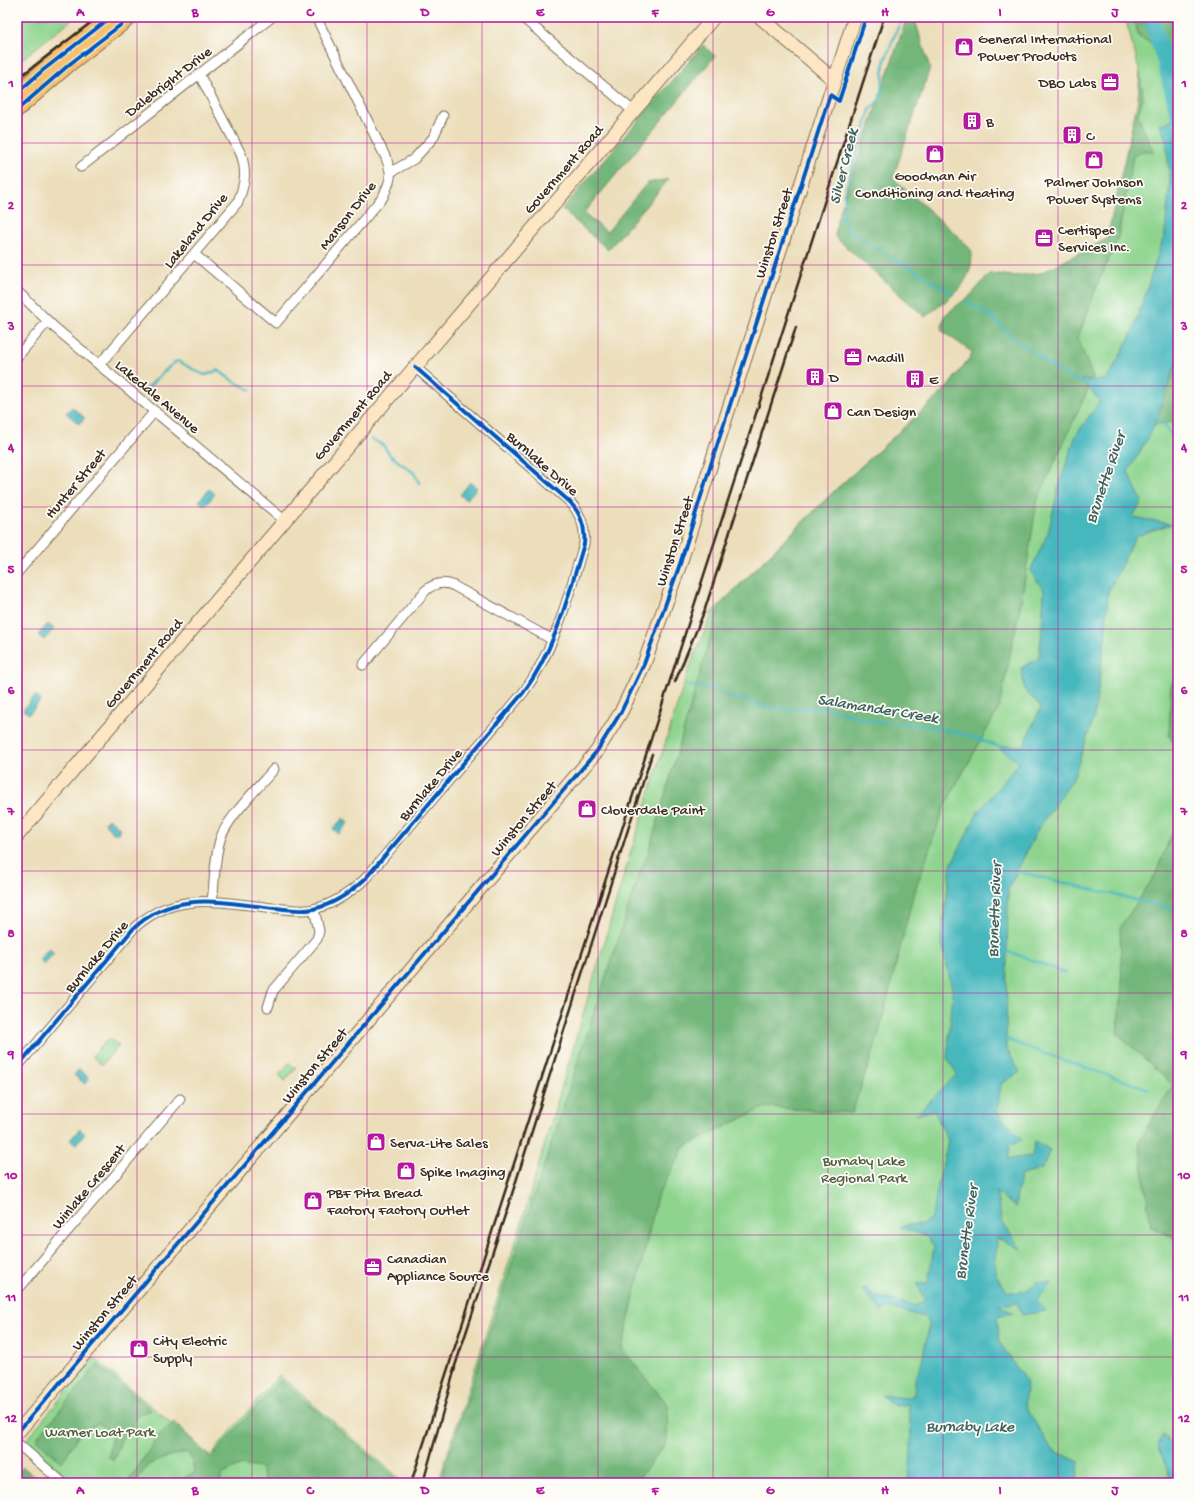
<svg xmlns="http://www.w3.org/2000/svg" width="1195" height="1500" viewBox="0 0 1195 1500" font-family="'Gochi Hand',sans-serif">
  <rect width="100%" height="100%" fill="#fdfcf7"/>
  <filter id="ink" filterUnits="userSpaceOnUse"><feTurbulence type="fractalNoise" baseFrequency=".025" numOctaves="2"/><feDisplacementMap in="SourceGraphic" scale="8" xChannelSelector="R" yChannelSelector="G"/><feConvolveMatrix kernelMatrix="1 2 1 2 8 2 1 2 1" color-interpolation-filters="sRGB"/></filter>
  <filter id="wash" filterUnits="userSpaceOnUse"><feTurbulence type="fractalNoise" baseFrequency=".012" numOctaves="4" result="noise"/><feDisplacementMap in="SourceGraphic" scale="16" xChannelSelector="R" yChannelSelector="G"/><feGaussianBlur stdDeviation="0.9" result="paint"/><feColorMatrix in="noise" values="0 0 0 0 0 0 0 0 0 0 0 0 0 0 0 0 0 1.4 0 .05"/><feComposite in="paint" operator="in"/></filter>
  <g filter="url(#wash)">
    <rect width="100%" height="100%" fill="#ecdebb"/>
    <!-- green -->
    <path fill="#8ed48e" stroke="#647f56" d="M 17,17 L 75,17 L 17,63 Z
      M 1125,17 L 1178,17 L 1178,1483 L 438,1483 L 521,1225 L 629,858 L 689,668 L 713,611 L 831,494 L 947,388 L 973,353 L 1041,273 L 1107,239 L 1138,100 L 1140,72 Z
      M 109,1038 L 119,1046 L 102,1065 L 92,1056 Z
      M 289,1063 L 296,1068 L 285,1081 L 279,1075 Z
      M 94,1358 L 210,1456 L 279,1375 L 398,1477 L 396,1483 L 72,1483 L 28,1445 L 27,1440 L 29,1436 Z"/>
    <!-- forest -->
    <path fill="#72b679" stroke="#56704c" d="M 907,17 L 914,17 L 930,68 L 893,178 L 958,236 L 972,251 C 973,286 950,297 925,317 L 835,237 L 837,220 Z
      M 1133,17 L 1178,17 L 1178,61 L 1174,54 L 1139,37 Z
      M 703,45 L 715,56 L 584,213 L 607,232 L 647,183 L 669,179 L 608,250 L 562,209 Z
      M 1140,72 L 1143,96 L 1138,116 L 1154,153 L 1146,150 L 1133,156 L 1118,238 L 1097,286 L 1078,338 L 1093,378 L 1037,501 L 1021,603 L 999,708 L 944,807 L 912,900 L 877,1040 L 852,1113 L 765,1107 L 684,1147 L 657,1197 L 622,1349 L 668,1405 L 667,1442 L 635,1483 L 440,1483 L 639,875 L 649,851 L 719,607 L 831,494 L 947,388 L 973,353 L 941,330 L 945,315 L 972,294 L 990,273 L 1012,276 L 1041,273 L 1107,239 L 1138,100 Z
      M 1178,358 L 1178,421 L 1154,425 L 1157,416 Z
      M 1178,672 L 1178,750 L 1169,735 L 1171,685 Z
      M 1178,818 L 1178,1239 L 1151,1227 L 1139,1141 L 1173,1085 L 1117,1033 L 1122,985 L 1120,928 L 1155,875 Z
      M 97,1365 L 130,1391 L 151,1410 L 137,1415 L 131,1428 L 122,1438 L 113,1461 L 109,1457 L 112,1432 L 98,1423 L 78,1436 L 62,1462 L 36,1439 Z
      M 280,1380 L 393,1476 L 398,1483 L 305,1483 L 302,1482 L 298,1483 L 265,1483 L 261,1468 L 241,1465 L 223,1474 L 219,1483 L 180,1483 L 179,1480 L 196,1472 L 188,1452 L 170,1456 L 148,1465 L 135,1483 L 125,1483 L 128,1482 L 159,1435 L 174,1422 L 211,1458 Z
      M 23,1467 L 42,1483 L 17,1483 L 17,1474 Z"/>
    <!-- water -->
    <path fill="#47b7be" stroke="#41706e" d="M 1178,118 L 1178,358 L 1152,431 L 1128,472 L 1142,501 L 1133,517 L 1171,524 L 1136,536 L 1108,592 L 1105,639 L 1094,717 L 1073,779 L 1039,827 L 1008,889 L 1006,1048 L 1020,1072 L 1001,1084 L 997,1112 L 1022,1140 L 1010,1145 L 1008,1159 L 1032,1156 L 1035,1141 L 1050,1150 L 1042,1169 L 1020,1176 L 1015,1207 L 996,1192 L 1002,1222 L 1021,1249 L 997,1238 L 995,1274 L 1008,1292 L 1026,1291 L 1037,1282 L 1051,1283 L 1037,1301 L 1046,1311 L 1022,1315 L 1017,1303 L 999,1305 L 1013,1313 L 997,1317 L 1000,1343 L 1027,1383 L 1024,1404 L 1051,1449 L 1079,1462 L 1077,1483 L 908,1483 C 912,1453 912,1434 908,1404 L 895,1406 L 881,1395 L 905,1398 L 914,1395 L 915,1381 L 922,1362 L 929,1325 L 924,1317 L 888,1307 L 881,1312 C 877,1303 868,1298 862,1290 L 866,1288 L 874,1296 L 915,1306 L 925,1300 L 917,1284 L 928,1283 L 934,1246 L 927,1237 L 900,1227 L 906,1225 L 923,1224 L 932,1217 L 938,1185 L 948,1141 L 934,1110 L 916,1115 L 957,1074 L 947,1058 L 953,994 L 941,938 L 951,865 L 978,812 L 1019,763 L 997,746 L 1023,746 L 1041,707 L 1025,691 L 1021,668 L 1039,658 L 1042,629 L 1044,590 L 1030,571 L 1048,533 L 1059,485 L 1076,435 L 1100,401 L 1081,380 L 1107,380 L 1134,329 L 1165,233 L 1170,180 L 1166,140 L 1160,124 Z
      M 72,407 L 85,418 L 79,424 L 66,413 Z
      M 470,482 L 477,488 L 466,500 L 460,495 Z
      M 209,489 L 215,494 L 205,506 L 199,501 Z
      M 48,624 L 54,629 L 44,640 L 38,635 Z
      M 35,695 L 41,700 L 29,714 L 23,710 Z
      M 343,818 L 348,823 L 339,834 L 333,829 Z
      M 109,819 L 116,824 L 120,829 L 118,833 L 113,833 L 105,823 L 106,821 Z
      M 49,948 L 54,953 L 44,964 L 39,959 Z
      M 79,1069 L 90,1079 L 85,1084 L 74,1075 Z
      M 80,1129 L 85,1134 L 75,1145 L 70,1140 Z
      M 1163,1434 L 1178,1454 L 1178,1483 L 1150,1483 L 1170,1477 L 1158,1445 Z"/>
    <g fill="none" stroke-linecap="round" stroke-linejoin="round">
      <!-- stream -->
      <path stroke="#47b7be" stroke-width="2.5" d="M 902,17 L 884,63 L 883,78 L 880,99 L 870,110 L 868,117 L 844,194 L 845,203 L 842,219 L 850,232 L 952,293
        M 965,301 L 991,316 L 1014,339 L 1030,349 L 1051,366 L 1077,381 L 1086,384
        M 148,387 C 157,380 169,364 178,361 L 202,374 L 206,375 L 218,370 L 233,381 L 251,390
        M 1155,414 L 1173,436 L 1178,438
        M 371,439 L 383,445 L 391,456 L 414,473 L 419,483
        M 1171,524 L 1178,526
        M 687,685 L 715,689 L 731,697 L 742,699 L 764,707 L 795,709 L 825,708 L 877,722 L 908,724 L 947,730 L 978,739 L 1000,747
        M 1015,871 L 1178,910
        M 1005,952 L 1013,953 L 1066,973
        M 1004,1038 L 1028,1048 L 1149,1089"/>
      <!-- river -->
      <path stroke="#47b7be" stroke-width="16" d="M 1151,17 L 1166,66 L 1178,114"/>
    </g>
  </g>
  <g filter="url(#ink)">
    <g fill="none" stroke-linecap="round" stroke-linejoin="round">
      <!-- street casing -->
      <g stroke="#796955" stroke-width="11">
        <path id="street" d="M 522,17 L 633,111
          M 81,167 L 272,17
          M 391,172 L 414,159 L 433,138 L 443,116
          M 194,254 L 276,323 L 383,197 C 391,179 393,176 386,158 L 316,17
          M 17,291 L 54,327 L 284,520
          M 17,357 L 48,321
          M 99,365 L 238,202 C 245,183 247,173 241,154 L 199,74
          M 17,573 L 155,411
          M 363,665 L 426,590 C 435,583 444,581 454,586 L 553,640
          M 212,901 C 215,881 214,859 220,840 C 226,819 259,787 274,769
          M 268,1007 L 273,991 L 317,939 L 319,931 L 314,909
          M 17,1067 L 133,929 C 174,889 223,903 274,908 C 287,909 301,912 313,909 C 333,905 351,892 365,879 L 523,693 C 556,648 568,596 584,544 C 586,527 581,514 570,502 L 415,367
          M 17,1284 L 20,1287 L 180,1099
          M 17,1443 L 63,1483"/>
      </g>
      <!-- secondary casing -->
      <g stroke="#796955" stroke-width="15">
        <path id="secondary" d="M 760,17 L 834,80
          M 17,836 L 415,367 L 714,17
          M 17,1433 L 597,751 L 621,712 L 644,664 L 680,564 L 711,464 L 855,17"/>
      </g>
      <!-- primary casing -->
      <g stroke="#796955" stroke-width="16">
        <path id="primary" d="M 17,93 L 42,71 L 111,17
          M 17,110 L 71,63 L 131,17"/>
      </g>
      <!-- street -->
      <use href="#street" stroke="#fff" stroke-width="9"/>
      <!-- secondary -->
      <use href="#secondary" stroke="#fce6c4" stroke-width="13"/>
      <!-- primary -->
      <use href="#primary" stroke="#f7c06c" stroke-width="14"/>
      <!-- rail -->
      <path stroke="#3b2a1e" stroke-width="2.5" d="M 17,79 L 98,17
        M 675,682 L 704,612 L 796,327
        M 453,1372 L 511,1197 L 652,754
        M 411,1483 L 884,17
        M 423,1483 L 455,1368"/>
      <!-- cycleway casing -->
      <g stroke="#fdfcf7" stroke-width="6">
        <path id="cycleway" d="M 17,93 L 42,71 L 111,17
          M 17,110 L 71,63 L 131,17
          M 17,1067 L 133,929 C 174,889 223,903 274,908 C 287,909 301,912 313,909 C 333,905 351,892 365,879 L 523,693 C 556,648 568,596 584,544 C 586,527 581,514 570,502 L 415,367
          M 17,1433 L 597,751 L 621,712 L 644,664 L 680,564 L 711,464 L 830,95 L 839,101 L 866,17"/>
      </g>
      <!-- cycleway -->
      <use href="#cycleway" stroke="#0057b8" stroke-width="4"/>
    </g>
  </g>
  <!-- grid -->
  <path fill="none" stroke="#b5179e" stroke-width="1" stroke-opacity="0.55" d="M 137,17 L 137,1483M 252,17 L 252,1483M 367,17 L 367,1483M 482,17 L 482,1483M 598,17 L 598,1483M 713,17 L 713,1483M 828,17 L 828,1483M 943,17 L 943,1483M 1058,17 L 1058,1483M 17,143 L 1178,143M 17,265 L 1178,265M 17,386 L 1178,386M 17,507 L 1178,507M 17,629 L 1178,629M 17,750 L 1178,750M 17,871 L 1178,871M 17,993 L 1178,993M 17,1114 L 1178,1114M 17,1235 L 1178,1235M 17,1357 L 1178,1357"/>
  <!-- icons -->
  <defs>
    <g id="shop-square" transform="scale(1)"><rect x="-9" y="-9" width="18" height="18" rx="4" fill="#b5179e" stroke="#fdfcf7"/><path d="M-5-2.5h2.3a2.7 3.5 0 0 1 5.4 0H5L5.5 6h-11ZM-1.5-2.5h3a1.5 2.3 0 0 0-3 0Z" fill="#fff"/></g>
    <g id="office-square" transform="scale(1)"><rect x="-9" y="-9" width="18" height="18" rx="4" fill="#b5179e" stroke="#fdfcf7"/><path d="M-6-3h4V-5.5h4V-3h4V5H-6ZM-1-4.5V-3h2v-1.5ZM-6 0V1H6V0Z" fill="#fff"/></g>
    <g id="building-square" transform="scale(1)"><rect x="-9" y="-9" width="18" height="18" rx="4" fill="#b5179e" stroke="#fdfcf7"/><path d="M-4-6H4V6H1V3H-1V6H-4ZM-2.5-4.3h1.7v1.8h-1.7ZM.8-4.3h1.7v1.8H.8ZM-2.5-1h1.7V.8h-1.7ZM.8-1h1.7V.8H.8Z" fill="#fff"/></g>
  </defs>
  <g fill-rule="evenodd">
    <use href="#shop-square" x="964" y="47"/>
    <use href="#office-square" x="1110" y="82"/>
    <use href="#building-square" x="972" y="121"/>
    <use href="#building-square" x="1072" y="135"/>
    <use href="#shop-square" x="935" y="154"/>
    <use href="#shop-square" x="1094" y="160"/>
    <use href="#office-square" x="1044" y="238"/>
    <use href="#office-square" x="853" y="357"/>
    <use href="#building-square" x="815" y="377"/>
    <use href="#building-square" x="915" y="379"/>
    <use href="#shop-square" x="833" y="411"/>
    <use href="#shop-square" x="587" y="809"/>
    <use href="#shop-square" x="376" y="1142"/>
    <use href="#shop-square" x="406" y="1171"/>
    <use href="#shop-square" x="313" y="1201"/>
    <use href="#office-square" x="373" y="1267"/>
    <use href="#shop-square" x="139" y="1349"/>
  </g>
  <g text-anchor="middle" stroke-width="3.5" stroke-linejoin="round" paint-order="stroke">
    <!-- poi labels -->
    <g font-size="15" fill="#3b2a1e" stroke="#fdfcf7" text-anchor="start">
      <text x="978" y="43">General International<tspan x="978" dy="17">Power Products</tspan></text>
      <text x="1096" y="87" text-anchor="end">DBO Labs</text>
      <text x="986" y="126">B</text>
      <text x="1086" y="140">C</text>
      <text x="935" y="180" text-anchor="middle">Goodman Air<tspan x="935" dy="17">Conditioning and Heating</tspan></text>
      <text x="1094" y="186" text-anchor="middle">Palmer Johnson<tspan x="1094" dy="17">Power Systems</tspan></text>
      <text x="1058" y="234">Certispec<tspan x="1058" dy="17">Services Inc.</tspan></text>
      <text x="867" y="362">Madill</text>
      <text x="829" y="382">D</text>
      <text x="929" y="384">E</text>
      <text x="847" y="416">Can Design</text>
      <text x="601" y="814">Cloverdale Paint</text>
      <text x="390" y="1147">Serva-Lite Sales</text>
      <text x="420" y="1176">Spike Imaging</text>
      <text x="327" y="1197">PBF Pita Bread<tspan x="327" dy="17">Factory Factory Outlet</tspan></text>
      <text x="387" y="1263">Canadian<tspan x="387" dy="17">Appliance Source</tspan></text>
      <text x="153" y="1345">City Electric<tspan x="153" dy="17">Supply</tspan></text>
    </g>
    <!-- street labels -->
    <g font-size="15" fill="#3b2a1e" stroke="#fdfcf7">
      <text transform="translate(168 81) rotate(-38)" y="5">Dalebright Drive</text>
      <text transform="translate(563 169) rotate(-49)" y="5">Government Road</text>
      <text transform="translate(347 215) rotate(-52)" y="5">Manson Drive</text>
      <text transform="translate(195 230) rotate(-51)" y="5">Lakeland Drive</text>
      <text transform="translate(773 233) rotate(-72)" y="5">Winston Street</text>
      <text transform="translate(158 396) rotate(40)" y="5">Lakedale Avenue</text>
      <text transform="translate(352 415) rotate(-50)" y="5">Government Road</text>
      <text transform="translate(543 463) rotate(41)" y="5">Burnlake Drive</text>
      <text transform="translate(75 483) rotate(-50)" y="5">Hunter Street</text>
      <text transform="translate(674 541) rotate(-72)" y="5">Winston Street</text>
      <text transform="translate(143 663) rotate(-50)" y="5">Government Road</text>
      <text transform="translate(430 784) rotate(-50)" y="5">Burnlake Drive</text>
      <text transform="translate(523 818) rotate(-50)" y="5">Winston Street</text>
      <text transform="translate(96 956) rotate(-50)" y="5">Burnlake Drive</text>
      <text transform="translate(314 1065) rotate(-50)" y="5">Winston Street</text>
      <text transform="translate(88 1186) rotate(-50)" y="5">Winlake Crescent</text>
      <text transform="translate(104 1312) rotate(-50)" y="5">Winston Street</text>
    </g>
    <!-- park labels -->
    <g font-size="15" fill="#545d40" stroke="#fdfcf7">
      <text x="864" y="1165">Burnaby Lake<tspan x="864" dy="17">Regional Park</tspan></text>
      <text x="100" y="1436">Warner Loat Park</text>
    </g>
    <!-- water labels -->
    <g font-size="16" font-style="italic" fill="#40625e" stroke="#fdfcf7">
      <text transform="translate(842 166) rotate(-76)" y="6">Silver Creek</text>
      <text transform="translate(1104 477) rotate(-71)" y="6">Brunette River</text>
      <text transform="translate(878 707) rotate(9)" y="6">Salamander Creek</text>
      <text transform="translate(993 910) rotate(-88)" y="6">Brunette River</text>
      <text transform="translate(965 1232) rotate(-82)" y="6">Brunette River</text>
      <text x="970" y="1431">Burnaby Lake</text>
    </g>
  </g>
  <!-- margin -->
  <rect width="1195" height="1500" fill="none" stroke="#fdfcf7" stroke-width="44"/>
  <rect x="22" y="22" width="1151" height="1456" fill="none" stroke="#b5179e" stroke-width="1.5"/>
  <g font-size="13" text-anchor="middle" font-weight="bold" fill="#b5179e">
    <text x="80" y="16">A</text>
    <text x="195" y="16">B</text>
    <text x="310" y="16">C</text>
    <text x="425" y="16">D</text>
    <text x="540" y="16">E</text>
    <text x="655" y="16">F</text>
    <text x="770" y="16">G</text>
    <text x="885" y="16">H</text>
    <text x="1000" y="16">I</text>
    <text x="1115" y="16">J</text>
    <text x="11" y="87">1</text>
    <text x="1184" y="87">1</text>
    <text x="11" y="209">2</text>
    <text x="1184" y="209">2</text>
    <text x="11" y="330">3</text>
    <text x="1184" y="330">3</text>
    <text x="11" y="451">4</text>
    <text x="1184" y="451">4</text>
    <text x="11" y="573">5</text>
    <text x="1184" y="573">5</text>
    <text x="11" y="694">6</text>
    <text x="1184" y="694">6</text>
    <text x="11" y="815">7</text>
    <text x="1184" y="815">7</text>
    <text x="11" y="937">8</text>
    <text x="1184" y="937">8</text>
    <text x="11" y="1058">9</text>
    <text x="1184" y="1058">9</text>
    <text x="11" y="1179">10</text>
    <text x="1184" y="1179">10</text>
    <text x="11" y="1301">11</text>
    <text x="1184" y="1301">11</text>
    <text x="11" y="1422">12</text>
    <text x="1184" y="1422">12</text>
    <text x="80" y="1494">A</text>
    <text x="195" y="1494">B</text>
    <text x="310" y="1494">C</text>
    <text x="425" y="1494">D</text>
    <text x="540" y="1494">E</text>
    <text x="655" y="1494">F</text>
    <text x="770" y="1494">G</text>
    <text x="885" y="1494">H</text>
    <text x="1000" y="1494">I</text>
    <text x="1115" y="1494">J</text>
  </g>
</svg>
